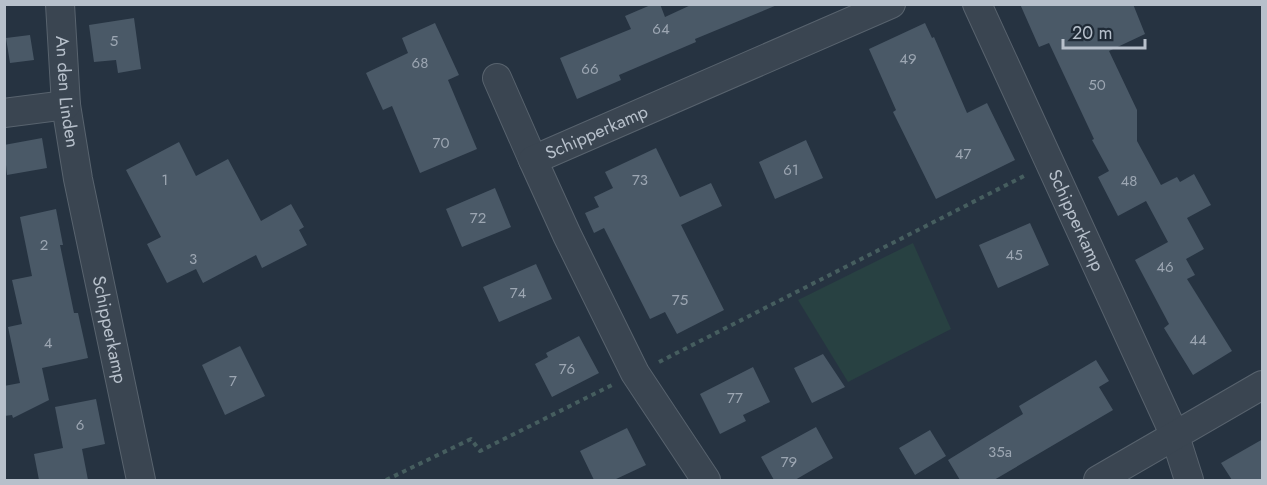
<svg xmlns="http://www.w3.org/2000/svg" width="1267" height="485" viewBox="0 0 1267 485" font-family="Jost,sans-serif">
  <rect width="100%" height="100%" fill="#263341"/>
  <!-- green -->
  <path fill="#284142" d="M 913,243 L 951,329 L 848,382 L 798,300 Z"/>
  <!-- building -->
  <path fill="#4a5967" d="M 653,4 L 660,4 L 665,17 L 693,4 L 777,5 L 695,39 L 696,42 L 619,75 L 621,80 L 577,99 L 560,58 L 631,29 L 625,16 Z
    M 1020,4 L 1133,4 L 1145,34 L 1109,51 L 1137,110 L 1137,141 L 1161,185 L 1177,177 L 1180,182 L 1194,174 L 1211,205 L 1187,218 L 1204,249 L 1186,259 L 1195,275 L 1187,279 L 1232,351 L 1193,375 L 1164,328 L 1169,324 L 1135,260 L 1168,242 L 1146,201 L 1118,216 L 1098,177 L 1109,171 L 1092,140 L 1094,139 L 1049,43 L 1039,47 Z
    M 134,18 L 141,69 L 118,73 L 116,60 L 94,62 L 89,25 Z
    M 435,23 L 459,75 L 448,80 L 477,149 L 420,173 L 392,106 L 383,110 L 366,73 L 408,53 L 402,38 Z
    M 925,23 L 932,38 L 934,37 L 967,113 L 987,103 L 1015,160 L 936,199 L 893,112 L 896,110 L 869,49 Z
    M 30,35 L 34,60 L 10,63 L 6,38 Z
    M 42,138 L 47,168 L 7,175 L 4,145 Z
    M 806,140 L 823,178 L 775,199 L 759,162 Z
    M 179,142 L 196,176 L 228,159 L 261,221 L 291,204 L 304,227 L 299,230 L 307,245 L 262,268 L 256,255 L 203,283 L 196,269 L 167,283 L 147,244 L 161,237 L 126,170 Z
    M 656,148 L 680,197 L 711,183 L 722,206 L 681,225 L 724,310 L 677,334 L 665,312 L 650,319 L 604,228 L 594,233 L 585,213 L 599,207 L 594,197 L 613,188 L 605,172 Z
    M 495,188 L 511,227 L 462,247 L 446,209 Z
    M 56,209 L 63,245 L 60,245 L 74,313 L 78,313 L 88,358 L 42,368 L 49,400 L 13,418 L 12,415 L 4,416 L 4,386 L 20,383 L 8,327 L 22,324 L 12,280 L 32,276 L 20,217 Z
    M 1030,223 L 1049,265 L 998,288 L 979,245 Z
    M 536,264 L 552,299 L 499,322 L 483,287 Z
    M 579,336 L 599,373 L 552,397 L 535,364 L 548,357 L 546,353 Z
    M 240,346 L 265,396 L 225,415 L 202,365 Z
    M 823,354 L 845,387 L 812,403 L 794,368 Z
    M 1096,360 L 1109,381 L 1099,387 L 1113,410 L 994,480 L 960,480 L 948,460 L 1023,414 L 1019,406 Z
    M 753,367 L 770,402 L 743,415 L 746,421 L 720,434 L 700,394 Z
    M 96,399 L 105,444 L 82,449 L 88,480 L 39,480 L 34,454 L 63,448 L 55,407 Z
    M 816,427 L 833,458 L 795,480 L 774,480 L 761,457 Z
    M 627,428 L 646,465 L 614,480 L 594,480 L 580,451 Z
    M 930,430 L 946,456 L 915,475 L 899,448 Z
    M 1263,439 L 1263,480 L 1232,480 L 1221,463 Z"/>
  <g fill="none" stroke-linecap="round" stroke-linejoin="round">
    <!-- street casing -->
    <g stroke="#58636e" stroke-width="30">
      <g id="street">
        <path id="s1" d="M 60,4 L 66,105 L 78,179 L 141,480"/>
        <path id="s2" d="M 977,4 L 1175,436 L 1189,480"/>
        <path d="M 497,78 L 533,160"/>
        <path d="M 4,113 L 66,105"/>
        <path id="s3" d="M 706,480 L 635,373 L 567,235 L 533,160 L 891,4"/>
        <path d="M 1098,480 L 1262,385"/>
      </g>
    </g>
    <!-- path -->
    <path stroke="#465e5f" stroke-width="4" stroke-dasharray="4.5 4.5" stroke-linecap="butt" d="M 659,362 L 1026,175
      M 386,480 L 471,439 L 480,451 L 612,385"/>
    <!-- street -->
    <use href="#street" stroke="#3a4551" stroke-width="28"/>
  </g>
  <g text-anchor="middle" stroke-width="5" stroke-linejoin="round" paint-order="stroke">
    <!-- number labels -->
    <g font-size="15" fill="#9ca6b2">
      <text x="661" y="34">64</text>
      <text x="114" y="46">5</text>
      <text x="908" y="64">49</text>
      <text x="420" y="68">68</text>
      <text x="590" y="74">66</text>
      <text x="1097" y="90">50</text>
      <text x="441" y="148">70</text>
      <text x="963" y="159">47</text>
      <text x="791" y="175">61</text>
      <text x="165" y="185">1</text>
      <text x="640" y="185">73</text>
      <text x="1129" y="186">48</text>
      <text x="478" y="223">72</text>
      <text x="44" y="250">2</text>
      <text x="1014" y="260">45</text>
      <text x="193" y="264">3</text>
      <text x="1165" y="272">46</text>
      <text x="518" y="298">74</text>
      <text x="680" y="305">75</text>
      <text x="1198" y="345">44</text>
      <text x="48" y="348">4</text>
      <text x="567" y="374">76</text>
      <text x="233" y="386">7</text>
      <text x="735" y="403">77</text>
      <text x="80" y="430">6</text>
      <text x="1000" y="457">35a</text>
      <text x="789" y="467">79</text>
    </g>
    <!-- street labels -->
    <g font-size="18" fill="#b7c0cb" stroke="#1f2a36">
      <text dy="6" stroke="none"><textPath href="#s1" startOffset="88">An den Linden</textPath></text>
      <text dy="6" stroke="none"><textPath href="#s3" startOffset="434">Schipperkamp</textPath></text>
      <text dy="6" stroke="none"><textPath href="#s2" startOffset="238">Schipperkamp</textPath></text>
      <text dy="6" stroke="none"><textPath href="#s1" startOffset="330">Schipperkamp</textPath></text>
    </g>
  </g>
  <!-- border -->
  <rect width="1267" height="485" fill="none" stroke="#b7c0cb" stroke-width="12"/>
  <!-- scale -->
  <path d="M1063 39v9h82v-9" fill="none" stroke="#b7c0cb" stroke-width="3"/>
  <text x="1072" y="39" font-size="18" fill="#b7c0cb" stroke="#1f2a36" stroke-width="4.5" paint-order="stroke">20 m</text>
</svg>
